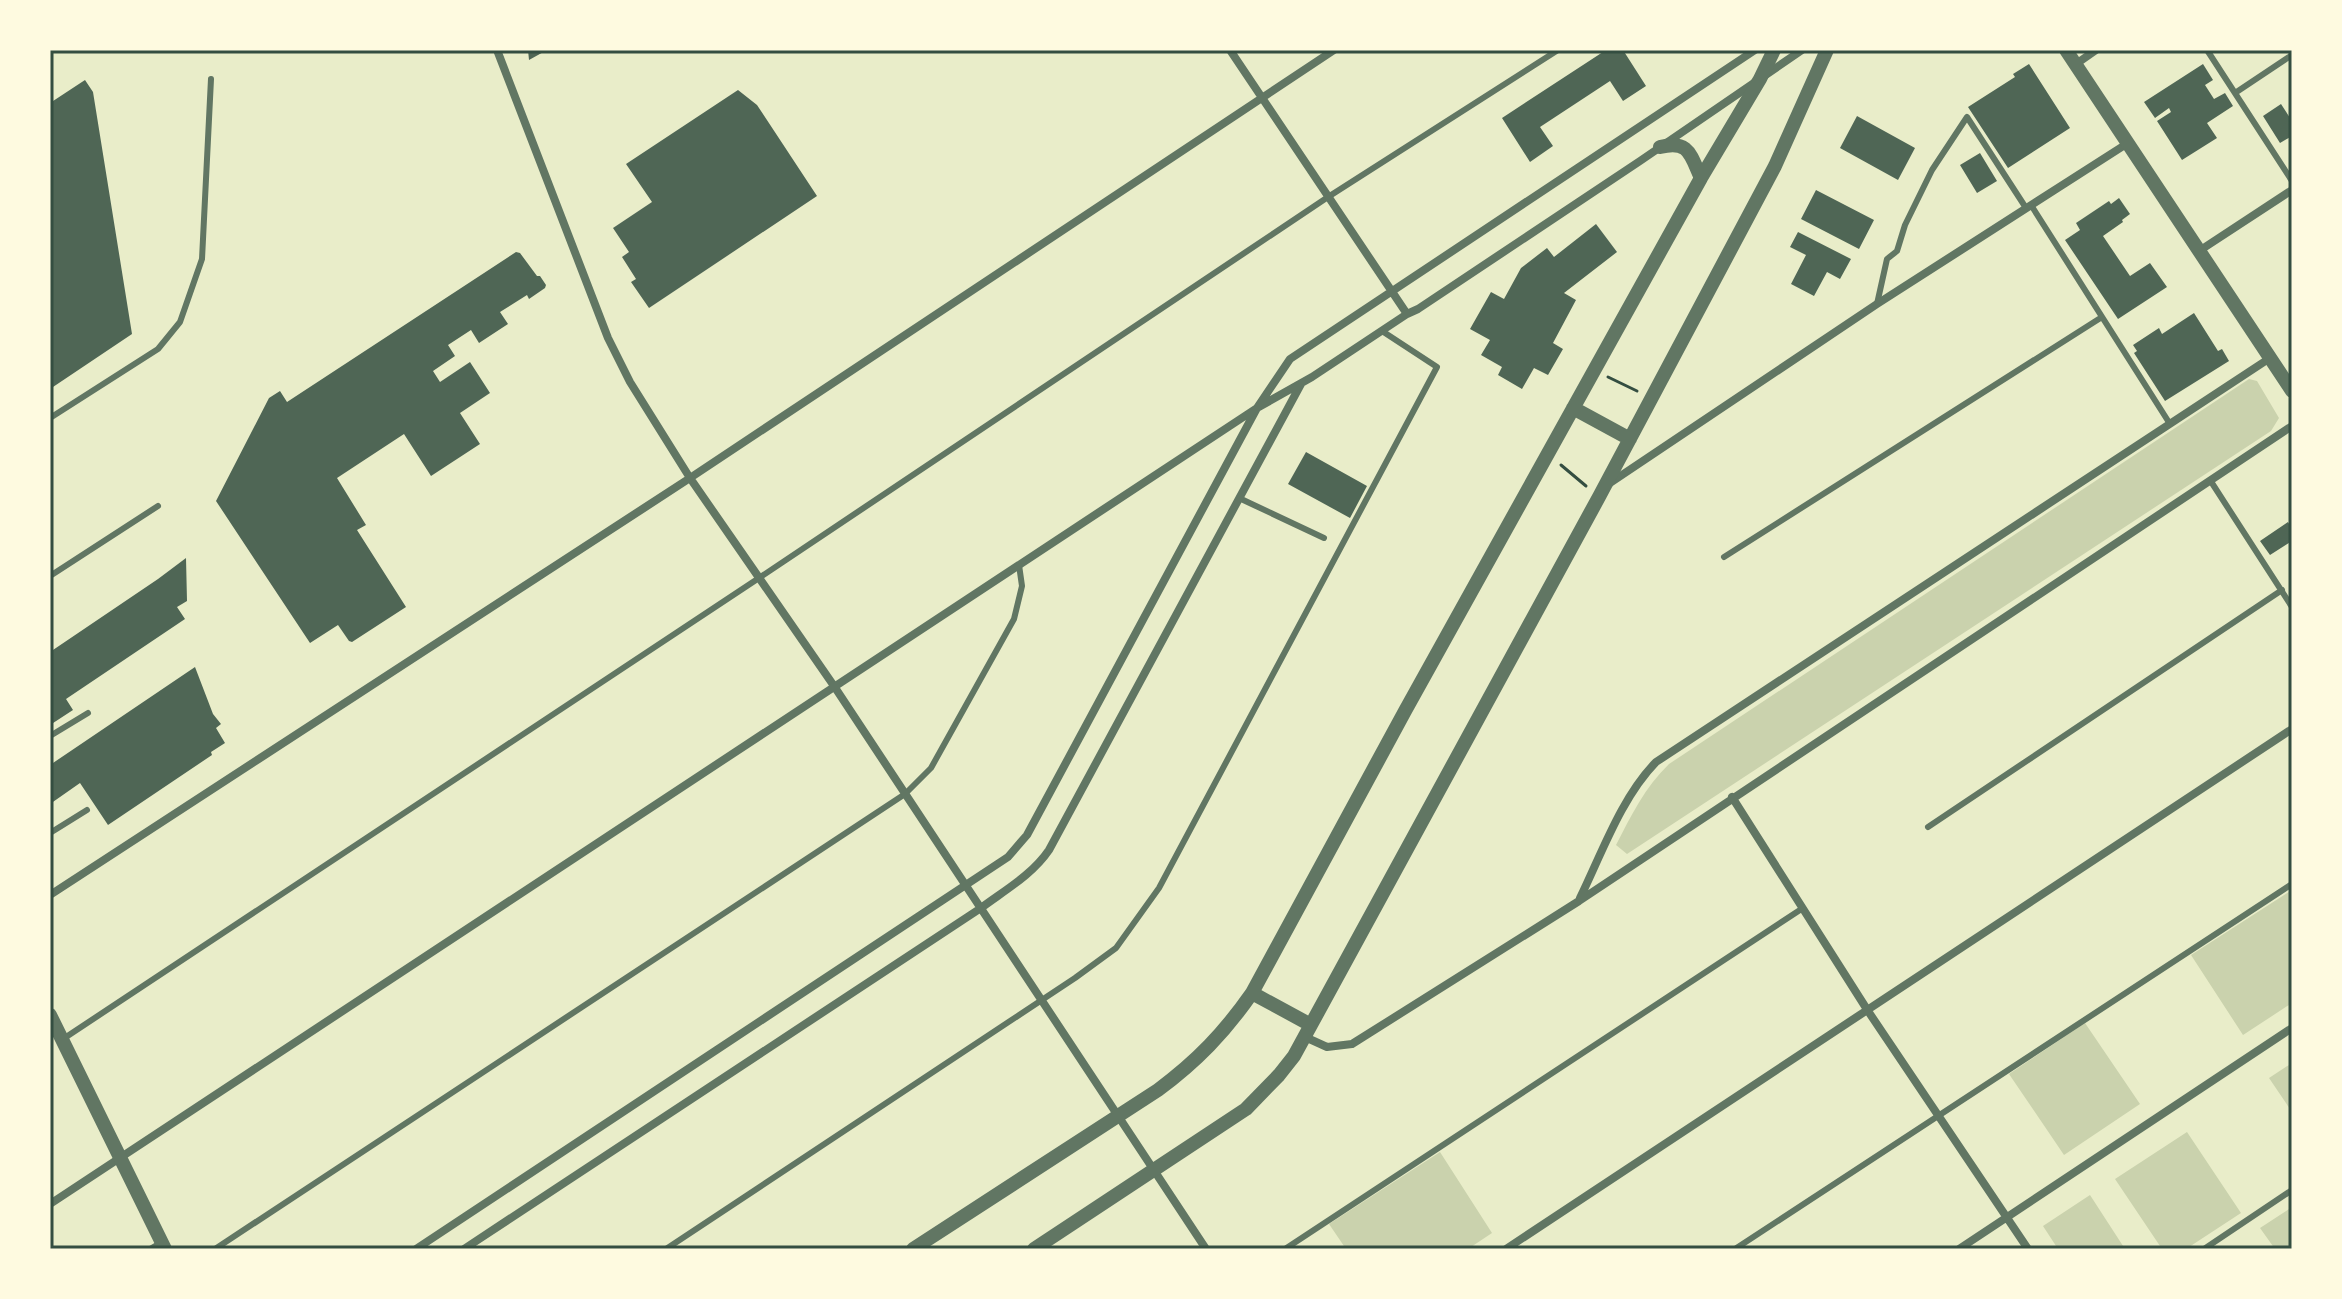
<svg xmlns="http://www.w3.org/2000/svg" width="2342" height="1299" viewBox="0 0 2342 1299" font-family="Ubuntu,sans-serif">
  <rect width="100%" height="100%" fill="#e9edc9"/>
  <!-- green -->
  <path fill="#cad2ad" d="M 2249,379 L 2257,381 L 2279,418 L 2271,431 L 1627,854 L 1616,845 C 1631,816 1645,787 1669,764 Z
    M 2292,890 L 2292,1003 L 2243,1035 L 2191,955 Z
    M 2085,1023 L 2140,1104 L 2064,1155 L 2009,1074 Z
    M 2292,1063 L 2292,1112 L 2269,1078 Z
    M 2187,1132 L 2241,1213 L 2186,1249 L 2162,1249 L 2115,1179 Z
    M 1440,1152 L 1492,1233 L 1468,1249 L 1346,1249 L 1329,1224 Z
    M 2090,1195 L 2125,1249 L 2058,1249 L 2043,1226 Z
    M 2292,1207 L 2292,1249 L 2275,1249 L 2260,1228 Z"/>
  <!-- building -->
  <path fill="#4f6655" d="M 528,50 L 547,50 L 529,60 Z
    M 1606,50 L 1623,50 L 1646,86 L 1623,101 L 1610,81 L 1540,127 L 1553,146 L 1530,162 L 1502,118 Z
    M 2029,64 L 2070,128 L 2008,168 L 1968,107 L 2015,77 L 2013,74 Z
    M 2203,64 L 2213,80 L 2205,85 L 2214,99 L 2225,93 L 2233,106 L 2207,123 L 2217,138 L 2182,160 L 2157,121 L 2171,112 L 2169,108 L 2155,118 L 2144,102 Z
    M 85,80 L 93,92 L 132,334 L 50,389 L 50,103 Z
    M 738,90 L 757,105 L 817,196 L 649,308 L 631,282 L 636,279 L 622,257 L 629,252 L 613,228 L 652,202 L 626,164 Z
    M 2281,104 L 2292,121 L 2292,136 L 2280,143 L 2263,116 Z
    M 1857,116 L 1915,148 L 1898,180 L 1840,148 Z
    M 1980,153 L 1997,181 L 1977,193 L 1960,165 Z
    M 1816,190 L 1874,220 L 1859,249 L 1801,219 Z
    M 2119,198 L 2130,214 L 2122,220 L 2123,222 L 2103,236 L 2130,276 L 2150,263 L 2167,287 L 2118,319 L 2065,240 L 2080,230 L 2076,223 L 2109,201 L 2111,204 Z
    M 1596,224 L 1617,252 L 1564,293 L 1576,300 L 1553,343 L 1563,349 L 1548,375 L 1534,368 L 1522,389 L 1498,375 L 1502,367 L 1481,355 L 1490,340 L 1470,329 L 1491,292 L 1504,299 L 1521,268 L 1547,248 L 1554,257 Z
    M 1798,232 L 1851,259 L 1840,279 L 1827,272 L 1814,296 L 1791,284 L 1806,255 L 1790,247 Z
    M 516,252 L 520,253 L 537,276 L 540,276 L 546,285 L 545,288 L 529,299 L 527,295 L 500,312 L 508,324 L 479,343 L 471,330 L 448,345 L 455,356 L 433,371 L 440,382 L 470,362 L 490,393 L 460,413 L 480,444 L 431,476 L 404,434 L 337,478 L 366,525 L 357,530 L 406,607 L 352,642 L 349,641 L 338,625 L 310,643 L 216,501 L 269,398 L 280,391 L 287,402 Z
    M 2194,313 L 2218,351 L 2222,349 L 2229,361 L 2165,401 L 2134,353 L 2137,351 L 2133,345 L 2159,328 L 2162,334 Z
    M 1306,452 L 1367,486 L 1350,518 L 1288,484 Z
    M 2288,522 L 2292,529 L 2292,541 L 2270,555 L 2260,541 Z
    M 186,558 L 187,601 L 177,607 L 185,619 L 66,699 L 73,710 L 50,725 L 50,652 L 158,579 Z
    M 195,667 L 213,714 L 221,724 L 216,728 L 225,743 L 211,752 L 212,755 L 108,825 L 80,783 L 50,804 L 50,765 Z"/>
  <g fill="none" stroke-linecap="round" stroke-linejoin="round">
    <!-- path -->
    <path stroke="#344e41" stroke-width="3" d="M 1608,377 L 1637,391
      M 1561,465 L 1586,486"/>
    <!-- service -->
    <path stroke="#617663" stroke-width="6" d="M 2207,50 L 2292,181
      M 2235,93 L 2292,55
      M 2031,205 L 2170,424
      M 1877,304 L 1887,259 L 1897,251 L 1905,225 L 1932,170 L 1967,117 L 2026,208
      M 50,418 L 158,349 L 180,322 L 202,259 L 211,79
      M 2210,480 L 2292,607
      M 1239,498 L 1324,538
      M 1724,557 L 2102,317
      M 50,576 L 158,506
      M 50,736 L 88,713
      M 1928,827 L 2282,590
      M 50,833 L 87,810
      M 63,1039 L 759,578 L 1328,197 L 1558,50
      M 150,1249 L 162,1242
      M 215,1249 L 905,794 L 931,768 L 1014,619 L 1022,586 L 1019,565
      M 666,1249 L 1075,978 L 1116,948 L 1159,888 L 1437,367 L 1382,331
      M 1285,1249 L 1803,908
      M 1735,1249 L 2292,884
      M 2204,1249 L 2292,1190"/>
    <!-- minor -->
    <path stroke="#617663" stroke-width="8" d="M 497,50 L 608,338 L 630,382 L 690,478 L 834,686 L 1206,1249
      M 1230,50 L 1407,314
      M 2076,64 L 2096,50
      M 2199,251 L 2292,190
      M 1607,485 L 1877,304 L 2128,143
      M 1732,797 L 1868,1011 L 2028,1249
      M 50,895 L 690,478 L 1334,50
      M 1580,898 C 1602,853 1621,798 1656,762 L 2270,358
      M 1305,1037 L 1327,1047 L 1352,1044 L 1579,901 L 2292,426
      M 50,1204 L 1257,408 L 1312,377 L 1407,314 L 1418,309 L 1640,161 L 1802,50
      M 416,1249 L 1008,857 L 1027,835 L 1257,408 L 1290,359 L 1755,50
      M 464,1249 L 981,908 C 1005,890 1032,875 1049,850 L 1301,384
      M 1506,1249 L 2292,729
      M 1959,1249 L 2292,1028"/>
    <!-- tertiary -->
    <path stroke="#617663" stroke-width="14" d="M 2066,50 L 2292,391
      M 1660,147 C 1689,140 1690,154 1701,178
      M 1573,408 L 1630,439
      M 1252,993 L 1311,1025
      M 50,1015 L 165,1249
      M 913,1249 L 1158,1090 C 1197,1061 1224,1033 1252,993 L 1405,711 L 1701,178 L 1760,79 L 1774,50
      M 1034,1249 L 1246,1109 L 1279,1075 L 1294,1056 L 1600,495 L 1775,166 L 1827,50"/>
  </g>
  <!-- border -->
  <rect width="2342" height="1299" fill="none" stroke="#fefae0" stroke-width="104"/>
  <rect x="52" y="52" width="2238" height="1195" fill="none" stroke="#344e41" stroke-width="3"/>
</svg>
